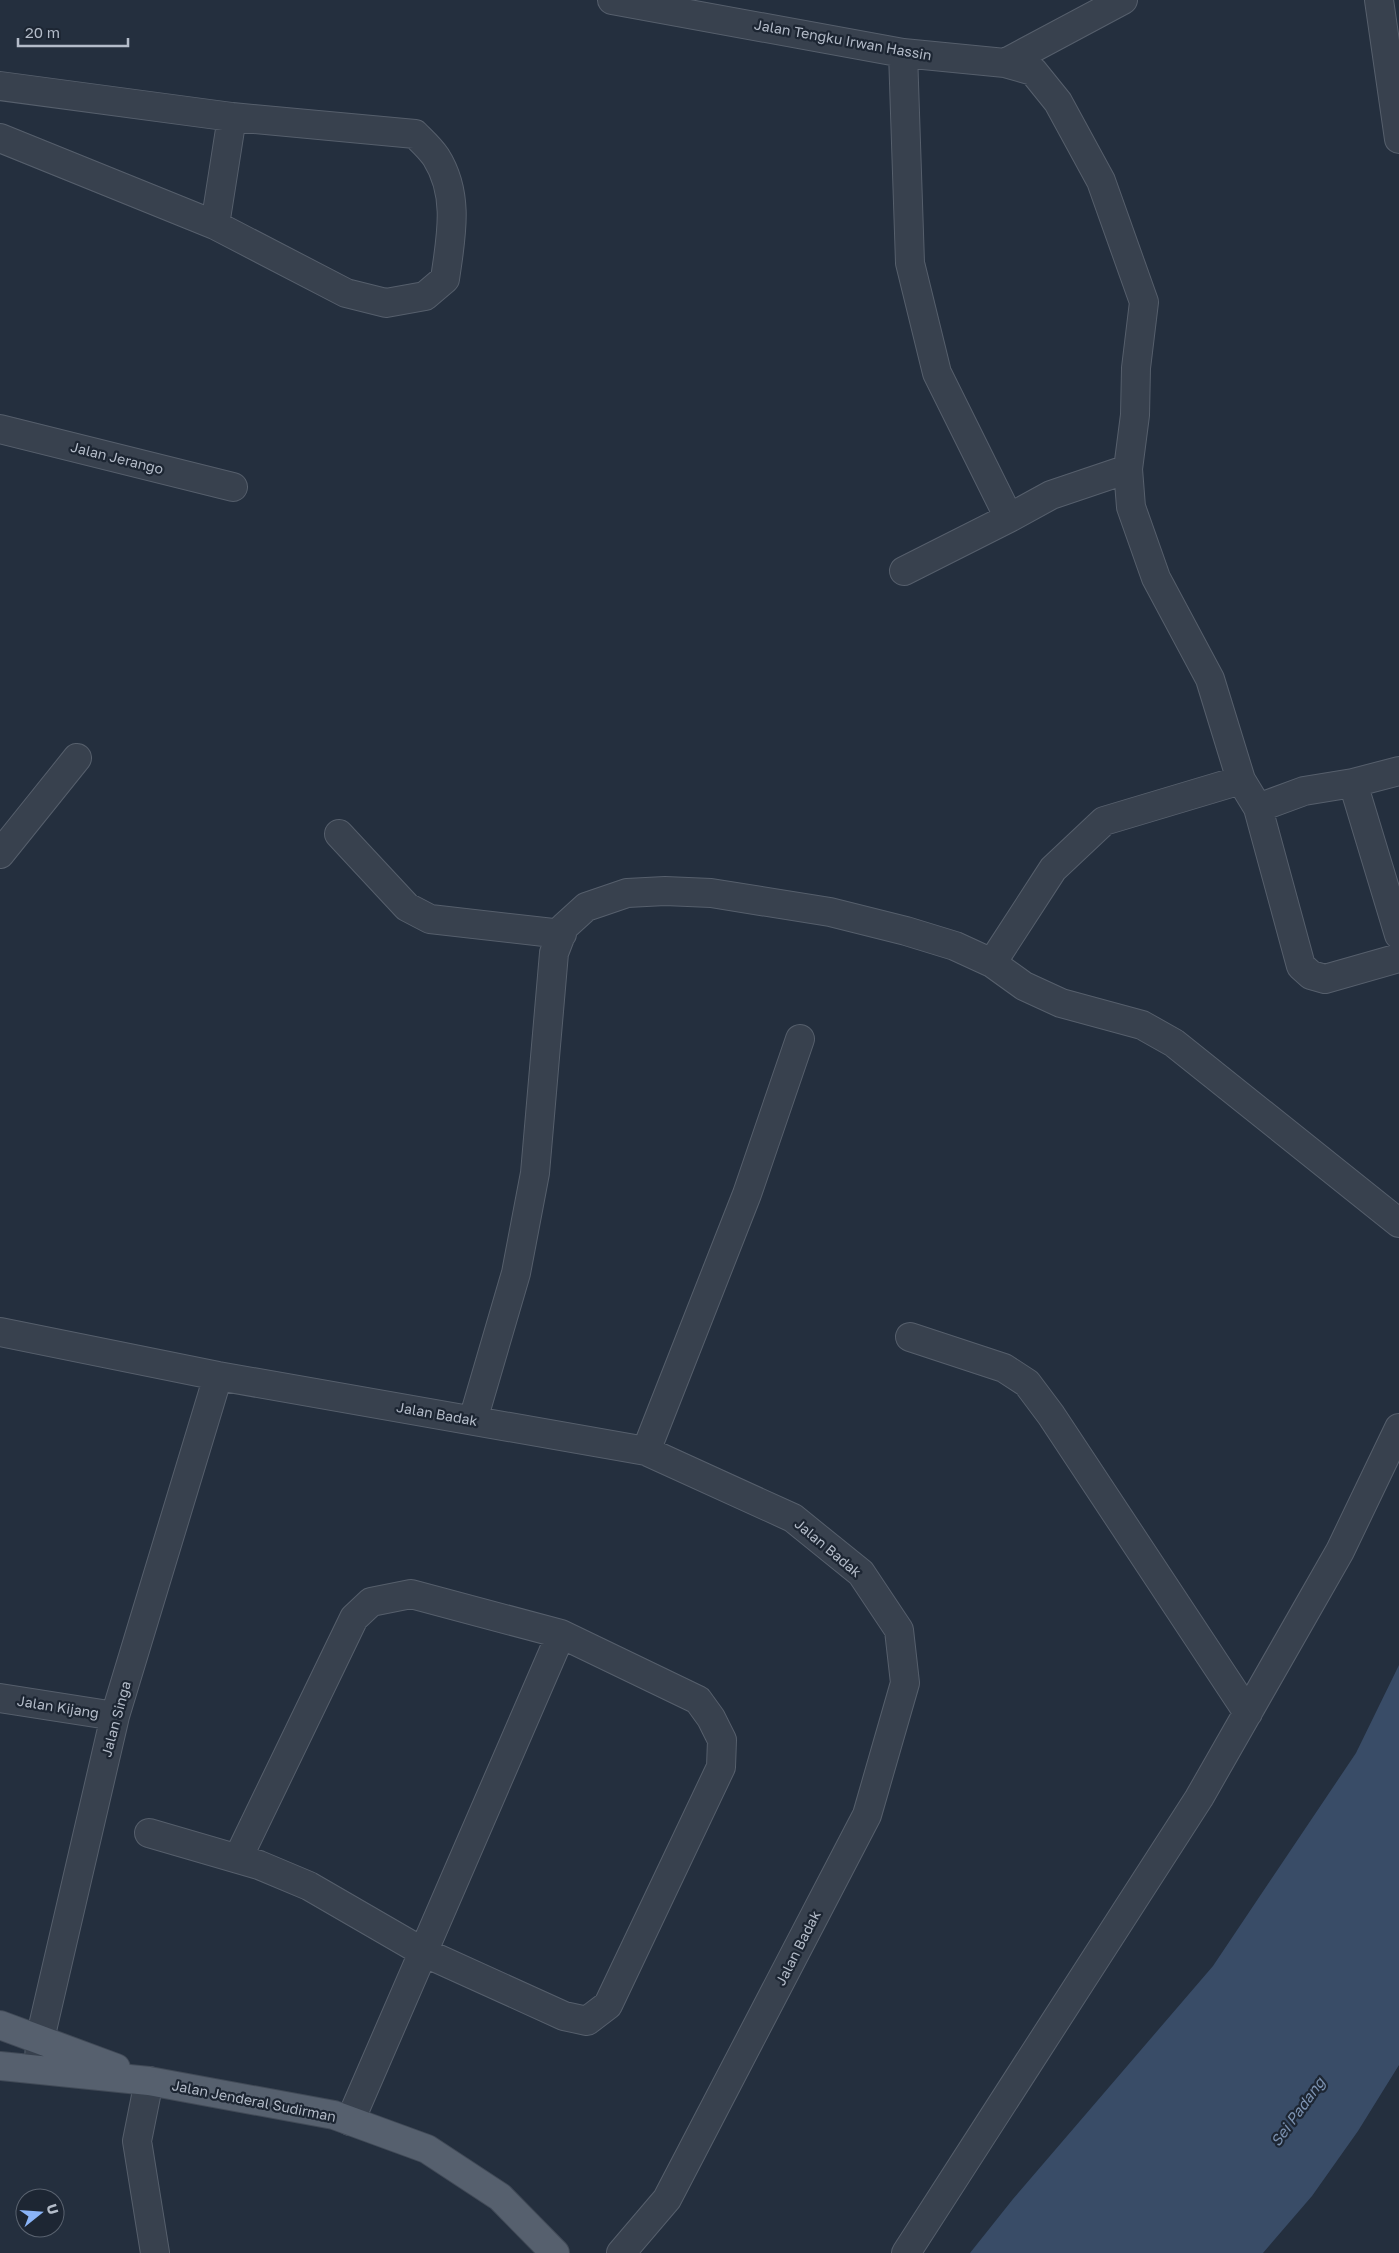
<svg xmlns="http://www.w3.org/2000/svg" width="1399" height="2253" viewBox="0 0 1399 2253" font-family="'Golos Text',sans-serif">
  <rect width="100%" height="100%" fill="#242f3e"/>
  <!-- water -->
  <path fill="#394c67" d="M 1399,1665 L 1399,2065 L 1358,2131 L 1312,2196 L 1263,2253 L 970,2253 L 1013,2199 L 1213,1966 L 1356,1753 Z"/>
  <g fill="none" stroke-linecap="round" stroke-linejoin="round">
    <!-- minor casing -->
    <g stroke="#565f6c" stroke-width="30">
      <path id="minor" d="M 612,0 L 903,53 L 1005,63 L 1033,71 L 1058,102 L 1101,181 L 1144,302 L 1136,368 L 1135,415 L 1128,469 L 1131,507 L 1156,578 L 1210,679 L 1241,780 L 1258,808 L 1301,966 L 1311,975 L 1325,979 L 1399,958
        M 1379,0 L 1399,139
        M 903,53 L 910,263 L 937,373 L 1009,518
        M 1005,63 L 1123,0
        M 0,86 L 232,117 L 415,134 C 422,141 430,148 436,157 C 460,195 451,237 445,279 L 425,296 L 386,303 L 346,293 L 215,225 L 0,138
        M 215,225 L 232,117
        M 0,429 L 233,487
        M 904,571 L 1009,518 L 1051,495 L 1128,469
        M 1353,783 L 1399,935
        M 1258,808 L 1304,791 L 1353,783 L 1399,771
        M 339,834 L 407,907 L 430,919 L 562,934
        M 0,854 L 77,758
        M 992,963 L 1053,869 L 1104,821 L 1241,780
        M 0,1332 L 218,1376 L 646,1451 L 793,1518 L 861,1573 L 899,1630 L 905,1683 L 867,1815 L 667,2199 L 621,2253
        M 910,1337 L 1004,1368 L 1027,1383 L 1051,1415 L 1248,1713
        M 473,1420 L 516,1273 L 535,1173 L 554,953 L 564,927 L 586,907 L 627,893 L 665,891 L 711,893 L 830,912 L 906,931 L 955,946 L 992,963 L 1024,986 L 1061,1003 L 1142,1025 L 1174,1043 L 1399,1223
        M 646,1451 L 747,1194 L 800,1039
        M 0,1698 L 115,1716
        M 149,1833 L 259,1865 L 309,1886 L 423,1952 L 564,2016 L 587,2021 L 608,2005 L 721,1767 L 722,1740 L 711,1718 L 698,1700 L 561,1634 L 411,1594 L 371,1602 L 354,1618 L 238,1858
        M 39,2063 L 40,2039 L 115,1716 L 218,1376
        M 149,2081 L 137,2141 L 155,2253
        M 350,2121 L 561,1634
        M 906,2253 L 1199,1798 L 1340,1551 L 1399,1428"/>
    </g>
    <!-- major casing -->
    <g stroke="#414a57" stroke-width="30">
      <path id="major" d="M 0,2025 L 116,2068
        M 0,2066 L 149,2081 L 334,2115 L 427,2149 L 500,2197 L 555,2253"/>
    </g>
    <!-- minor -->
    <use href="#minor" stroke="#38414e" stroke-width="28"/>
    <!-- major -->
    <use href="#major" stroke="#56606e" stroke-width="28"/>
  </g>
  <g text-anchor="middle" stroke-width="4.5" stroke-linejoin="round" paint-order="stroke">
    <!-- street labels -->
    <g font-size="14" fill="#b4bcc9" stroke="#1d2633">
      <text transform="translate(843 40) rotate(10)" y="5">Jalan Tengku Irwan Hassin</text>
      <text transform="translate(117 458) rotate(14)" y="5">Jalan Jerango</text>
      <text transform="translate(437 1414) rotate(10)" y="5">Jalan Badak</text>
      <text transform="translate(828 1548) rotate(40)" y="5">Jalan Badak</text>
      <text transform="translate(58 1707) rotate(9)" y="5">Jalan Kijang</text>
      <text transform="translate(116 1719) rotate(-75)" y="5">Jalan Singa</text>
      <text transform="translate(798 1948) rotate(-63)" y="5">Jalan Badak</text>
      <text transform="translate(254 2101) rotate(11)" y="5">Jalan Jenderal Sudirman</text>
    </g>
    <!-- water labels -->
    <g font-size="15" font-style="italic" fill="#7c92b1" stroke="#1d2633">
      <text transform="translate(1298 2112) rotate(-54)" y="5">Sei Padang</text>
    </g>
  </g>
  <!-- north arrow -->
  <g transform="translate(40 2213) rotate(73)"><circle r="24" fill="#1d2633" stroke="#59626f"/>
  <path d="M0-4L9 19L0 12L-9 19Z" fill="#8ab4f8"/>
  <text y="-8" font-size="14" font-weight="bold" text-anchor="middle" fill="#b4bcc9">U</text>
  </g>
  <!-- scale -->
  <path d="M18 38v8h110v-8" fill="none" stroke="#b4bcc9" stroke-width="2.5"/>
  <text x="25" y="38" font-size="15" fill="#b4bcc9" stroke="#1d2633" stroke-width="4" paint-order="stroke">20 m</text>
</svg>
